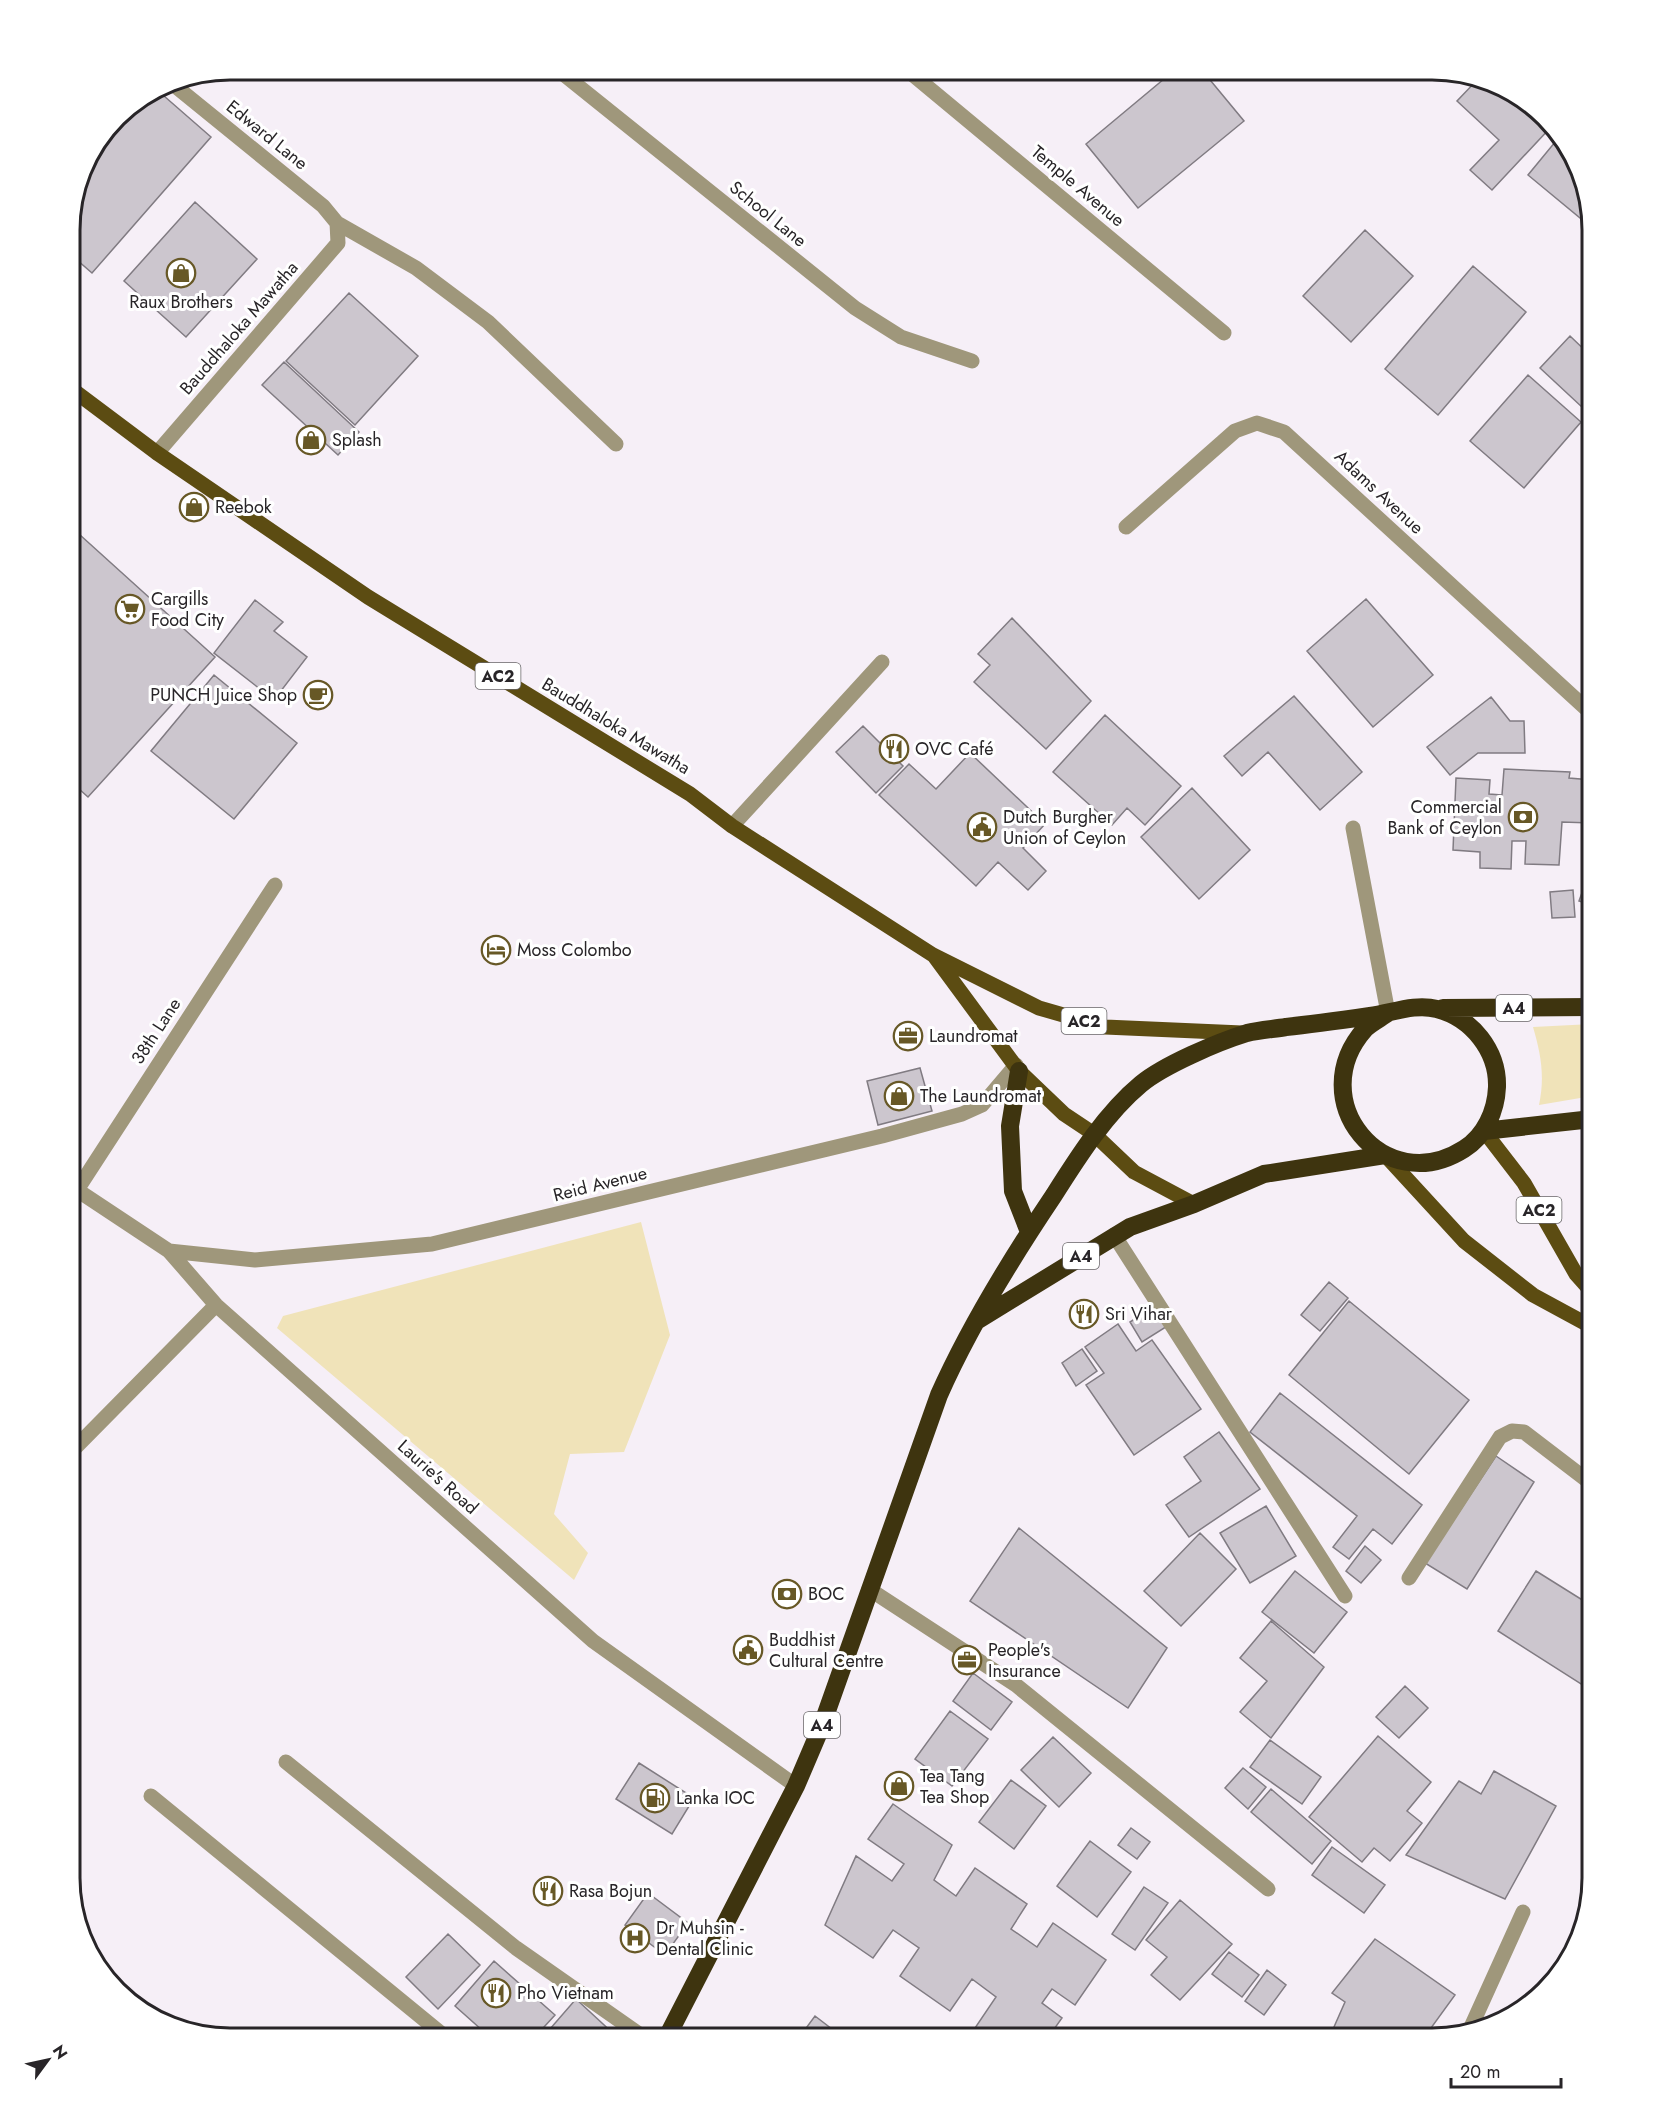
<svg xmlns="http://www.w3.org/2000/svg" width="1661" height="2108" viewBox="0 0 1661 2108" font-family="Jost,sans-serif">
  <rect width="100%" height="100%" fill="#f6eff7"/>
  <!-- green -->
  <path fill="#f0e3b9" d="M 1592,1024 L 1592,1096 L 1539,1105 C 1545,1077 1541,1054 1533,1027 Z
    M 641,1222 L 670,1335 L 624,1452 L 570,1454 L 554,1514 L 588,1553 L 574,1580 L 277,1328 L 283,1316 Z"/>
  <!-- building -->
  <path fill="#ccc6ce" stroke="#807b82" stroke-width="1.5" d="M 1176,69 L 1201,69 L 1244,121 L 1138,208 L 1086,144 Z
    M 1477,80 L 1512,91 L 1551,127 L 1492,190 L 1470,170 L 1499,140 L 1457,101 Z
    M 156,89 L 211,137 L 92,273 L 69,253 L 69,219 L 85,159 L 123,109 Z
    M 1560,136 L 1565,141 L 1591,227 L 1528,175 Z
    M 195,202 L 257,259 L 186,337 L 124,281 Z
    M 1365,230 L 1413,276 L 1351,342 L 1303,296 Z
    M 1473,266 L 1526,312 L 1438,415 L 1385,369 Z
    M 349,293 L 418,356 L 355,425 L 286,361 Z
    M 1570,336 L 1592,357 L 1592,398 L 1583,408 L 1540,368 Z
    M 284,362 L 359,432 L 338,455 L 262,385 Z
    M 1528,375 L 1581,422 L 1524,488 L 1470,441 Z
    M 69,525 L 215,657 L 88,797 L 69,780 Z
    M 1366,599 L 1433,675 L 1373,727 L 1307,651 Z
    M 255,600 L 283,622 L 274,631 L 307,657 L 274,700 L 214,653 Z
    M 1012,618 L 1091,701 L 1046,749 L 974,682 L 990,665 L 978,654 Z
    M 214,675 L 297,743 L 234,819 L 151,751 Z
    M 1294,696 L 1362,772 L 1320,810 L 1268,752 L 1242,776 L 1224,756 Z
    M 1491,697 L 1510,721 L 1524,721 L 1525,753 L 1478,753 L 1450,775 L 1427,747 Z
    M 1105,715 L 1181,786 L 1145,825 L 1127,808 L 1112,825 L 1053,772 Z
    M 863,726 L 903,766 L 876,793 L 836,752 Z
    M 970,753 L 1045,824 L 1023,848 L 1046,871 L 1028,890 L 998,862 L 976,886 L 879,795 L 909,764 L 936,789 Z
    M 1504,769 L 1570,772 L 1569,778 L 1592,780 L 1591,823 L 1562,822 L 1559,865 L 1525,864 L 1526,841 L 1512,841 L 1511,869 L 1480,868 L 1480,852 L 1453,850 L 1456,778 L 1490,780 L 1489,794 L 1502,795 Z
    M 1192,788 L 1250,850 L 1199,899 L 1141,837 Z
    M 1592,865 L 1592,905 L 1579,901 Z
    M 1573,890 L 1575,917 L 1552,918 L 1550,892 Z
    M 920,1068 L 932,1111 L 878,1125 L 867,1081 Z
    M 1329,1282 L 1348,1298 L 1320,1331 L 1301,1315 Z
    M 1349,1301 L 1469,1400 L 1409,1474 L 1289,1375 Z
    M 1156,1305 L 1169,1325 L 1142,1342 L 1130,1322 Z
    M 1118,1324 L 1136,1351 L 1152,1340 L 1201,1409 L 1134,1455 L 1086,1385 L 1104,1373 L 1085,1347 Z
    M 1082,1349 L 1097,1371 L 1076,1386 L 1062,1363 Z
    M 1280,1393 L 1422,1505 L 1392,1544 L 1373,1529 L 1349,1559 L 1333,1547 L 1357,1516 L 1250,1432 Z
    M 1219,1432 L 1260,1489 L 1189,1537 L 1166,1505 L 1201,1481 L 1184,1457 Z
    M 1496,1456 L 1534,1482 L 1467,1589 L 1425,1563 Z
    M 1266,1506 L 1296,1556 L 1250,1583 L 1220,1533 Z
    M 1019,1528 L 1167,1648 L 1128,1708 L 970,1601 Z
    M 1200,1533 L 1236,1569 L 1181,1626 L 1144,1591 Z
    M 1365,1546 L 1381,1560 L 1361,1583 L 1346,1571 Z
    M 1295,1571 L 1347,1612 L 1314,1653 L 1262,1612 Z
    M 1536,1571 L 1592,1606 L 1592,1691 L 1498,1631 Z
    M 1271,1621 L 1324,1667 L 1271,1738 L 1240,1712 L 1267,1681 L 1240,1658 Z
    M 973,1673 L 1012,1702 L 991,1730 L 953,1701 Z
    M 1405,1686 L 1428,1708 L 1399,1738 L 1376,1717 Z
    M 950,1711 L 988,1739 L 952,1786 L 915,1759 Z
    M 1378,1736 L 1431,1782 L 1407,1811 L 1422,1823 L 1390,1861 L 1374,1848 L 1362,1862 L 1309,1817 Z
    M 1053,1737 L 1091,1773 L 1059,1807 L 1021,1770 Z
    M 1270,1740 L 1321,1777 L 1302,1804 L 1250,1767 Z
    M 639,1763 L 694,1798 L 672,1834 L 616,1799 Z
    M 1243,1768 L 1266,1787 L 1248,1809 L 1225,1788 Z
    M 1494,1771 L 1556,1806 L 1505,1899 L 1406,1855 L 1459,1781 L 1481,1794 Z
    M 1011,1780 L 1046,1806 L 1014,1849 L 979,1822 Z
    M 1271,1789 L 1331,1841 L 1312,1864 L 1251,1812 Z
    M 893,1804 L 952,1845 L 934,1880 L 956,1896 L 975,1868 L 1027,1904 L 1011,1929 L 1037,1947 L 1053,1923 L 1106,1960 L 1075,2005 L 1052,1989 L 1042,2003 L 1062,2018 L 1047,2039 L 992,2039 L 975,2028 L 996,1997 L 972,1979 L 950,2011 L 900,1976 L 919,1948 L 893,1930 L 873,1958 L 825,1925 L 856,1856 L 892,1881 L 904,1864 L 868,1839 Z
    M 1131,1828 L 1150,1842 L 1137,1859 L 1118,1845 Z
    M 1090,1841 L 1131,1872 L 1097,1917 L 1057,1886 Z
    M 1332,1847 L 1385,1885 L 1364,1913 L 1312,1875 Z
    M 1144,1887 L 1168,1903 L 1135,1950 L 1112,1934 Z
    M 648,1893 L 688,1923 L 665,1955 L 625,1925 Z
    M 1180,1900 L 1232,1944 L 1180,2000 L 1151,1975 L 1167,1957 L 1146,1940 Z
    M 448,1934 L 480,1965 L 438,2009 L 406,1977 Z
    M 1375,1939 L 1455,1995 L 1423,2039 L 1302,2039 L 1307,2030 L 1330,2036 L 1345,2002 L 1332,1993 Z
    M 1229,1952 L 1259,1975 L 1242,1997 L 1212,1974 Z
    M 494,1961 L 555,2015 L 533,2039 L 492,2039 L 455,2006 Z
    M 1267,1970 L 1286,1985 L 1264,2015 L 1245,2001 Z
    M 576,1999 L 616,2036 L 613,2039 L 545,2039 L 543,2037 Z
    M 815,2016 L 845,2039 L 798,2039 Z"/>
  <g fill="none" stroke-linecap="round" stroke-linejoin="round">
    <!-- minor -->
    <path stroke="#9f977b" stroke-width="15" d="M 557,69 L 855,308 L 901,337 L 972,361
      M 906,69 L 1224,333
      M 169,81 L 323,206 L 337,223 L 416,268 L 488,322 L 616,444
      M 157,453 L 338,243 L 337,223
      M 1126,527 L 1235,431 L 1257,423 L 1284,432 L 1592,714
      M 732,826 L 882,662
      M 1353,828 L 1388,1013
      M 69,1182 L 77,1190 L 169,1251 L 216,1305 L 593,1641 L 796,1786
      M 69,1198 L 77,1190 L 275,885
      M 1114,1235 L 1345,1596
      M 169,1251 L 255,1260 L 432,1244 L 882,1136 L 962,1114 L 982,1105 L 1016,1065
      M 69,1454 L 216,1305
      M 1409,1578 L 1500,1437 L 1512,1431 L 1524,1432 L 1592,1484
      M 869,1589 L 1016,1685 L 1268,1889
      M 286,1762 L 516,1948 L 646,2039
      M 151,1796 L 448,2039
      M 1471,2027 L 1523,1912"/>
    <!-- major -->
    <path stroke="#5c4c12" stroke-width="15" d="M 69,387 L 157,453 L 368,597 L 690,794 L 732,826 L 933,955 L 1039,1008 L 1105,1027 L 1242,1033
      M 935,957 L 1019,1071 L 1064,1114 L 1094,1134 L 1134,1172 L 1194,1204
      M 1484,1131 L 1524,1183 L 1576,1274 L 1592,1292
      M 1385,1155 L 1464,1241 L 1533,1295 L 1592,1327"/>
    <!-- highway -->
    <path stroke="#3e340f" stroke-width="18" d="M 1443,1008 L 1592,1007
      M 1019,1071 L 1010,1126 L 1013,1191 L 1029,1232
      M 1484,1131 L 1592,1119
      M 978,1320 L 1130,1227 L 1194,1204 L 1264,1174 L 1385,1155
      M 666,2039 L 796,1786 L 822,1725 L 939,1395 C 970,1325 1011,1259 1054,1195 C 1078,1157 1106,1113 1141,1084 C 1164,1065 1218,1042 1247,1033 C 1259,1030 1274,1029 1286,1027 C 1314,1024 1342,1020 1370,1016 C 1392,1013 1415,1003 1437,1009 C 1472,1018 1498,1051 1497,1087 C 1496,1111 1485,1136 1464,1149 C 1384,1200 1302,1100 1365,1029 C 1371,1023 1381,1018 1388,1013"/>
  </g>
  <!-- icons -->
  <defs>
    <g id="shop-ring" transform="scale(1.5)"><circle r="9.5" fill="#fff" stroke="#675826" stroke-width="1.5"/><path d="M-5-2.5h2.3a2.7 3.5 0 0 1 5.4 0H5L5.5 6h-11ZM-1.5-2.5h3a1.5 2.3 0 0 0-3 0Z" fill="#675826"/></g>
    <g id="supermarket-ring" transform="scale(1.5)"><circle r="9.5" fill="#fff" stroke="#675826" stroke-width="1.5"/><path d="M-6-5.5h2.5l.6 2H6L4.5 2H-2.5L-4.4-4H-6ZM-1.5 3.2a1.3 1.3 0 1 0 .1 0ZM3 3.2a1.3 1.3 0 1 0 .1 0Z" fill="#675826"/></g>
    <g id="cafe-ring" transform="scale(1.5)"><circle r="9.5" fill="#fff" stroke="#675826" stroke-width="1.5"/><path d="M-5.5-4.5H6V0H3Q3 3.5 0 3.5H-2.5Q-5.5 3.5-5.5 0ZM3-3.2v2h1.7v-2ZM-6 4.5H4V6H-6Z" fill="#675826"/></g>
    <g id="restaurant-ring" transform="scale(1.5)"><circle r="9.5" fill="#fff" stroke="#675826" stroke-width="1.5"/><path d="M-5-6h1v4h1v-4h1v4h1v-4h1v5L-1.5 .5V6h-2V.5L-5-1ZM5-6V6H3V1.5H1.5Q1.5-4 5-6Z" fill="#675826"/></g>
    <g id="bank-ring" transform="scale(1.5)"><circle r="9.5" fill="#fff" stroke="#675826" stroke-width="1.5"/><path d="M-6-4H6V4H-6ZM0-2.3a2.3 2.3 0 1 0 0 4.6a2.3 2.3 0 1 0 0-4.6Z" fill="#675826"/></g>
    <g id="civic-ring" transform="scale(1.5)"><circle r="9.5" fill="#fff" stroke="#675826" stroke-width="1.5"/><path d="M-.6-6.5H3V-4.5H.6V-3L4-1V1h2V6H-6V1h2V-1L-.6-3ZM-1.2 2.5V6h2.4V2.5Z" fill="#675826"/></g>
    <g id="hotel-ring" transform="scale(1.5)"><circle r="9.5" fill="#fff" stroke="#675826" stroke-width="1.5"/><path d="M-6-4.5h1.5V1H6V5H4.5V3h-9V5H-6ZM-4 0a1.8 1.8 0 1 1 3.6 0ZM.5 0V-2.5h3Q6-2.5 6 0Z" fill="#675826"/></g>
    <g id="office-ring" transform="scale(1.5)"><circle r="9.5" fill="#fff" stroke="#675826" stroke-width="1.5"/><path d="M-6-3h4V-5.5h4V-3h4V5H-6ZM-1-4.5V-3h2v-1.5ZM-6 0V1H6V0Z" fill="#675826"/></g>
    <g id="fuel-ring" transform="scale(1.5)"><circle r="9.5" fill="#fff" stroke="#675826" stroke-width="1.5"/><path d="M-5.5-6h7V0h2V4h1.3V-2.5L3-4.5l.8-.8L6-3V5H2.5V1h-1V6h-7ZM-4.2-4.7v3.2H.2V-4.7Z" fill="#675826"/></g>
    <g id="hospital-ring" transform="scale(1.5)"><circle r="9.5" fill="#fff" stroke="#675826" stroke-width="1.5"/><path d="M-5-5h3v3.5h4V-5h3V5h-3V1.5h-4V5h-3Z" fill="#675826"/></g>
  </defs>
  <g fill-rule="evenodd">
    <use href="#shop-ring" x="181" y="273"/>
    <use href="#shop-ring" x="311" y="440"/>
    <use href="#shop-ring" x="194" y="507"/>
    <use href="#supermarket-ring" x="130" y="609"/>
    <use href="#cafe-ring" x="318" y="695"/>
    <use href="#restaurant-ring" x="894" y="749"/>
    <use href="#bank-ring" x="1523" y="817"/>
    <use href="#civic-ring" x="982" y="827"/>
    <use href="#hotel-ring" x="496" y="950"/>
    <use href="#office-ring" x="908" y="1036"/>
    <use href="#shop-ring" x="899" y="1096"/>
    <use href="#restaurant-ring" x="1084" y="1314"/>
    <use href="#bank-ring" x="787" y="1594"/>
    <use href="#civic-ring" x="748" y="1650"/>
    <use href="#office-ring" x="967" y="1660"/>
    <use href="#shop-ring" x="899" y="1786"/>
    <use href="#fuel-ring" x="655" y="1798"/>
    <use href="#restaurant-ring" x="548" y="1891"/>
    <use href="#hospital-ring" x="635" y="1938"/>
    <use href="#restaurant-ring" x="496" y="1993"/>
  </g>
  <g text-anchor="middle" stroke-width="6" stroke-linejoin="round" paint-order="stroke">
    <!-- shield labels -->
    <g fill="#fff" stroke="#686668" stroke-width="1.5">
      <rect x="475.5" y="663" width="45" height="26" rx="4.5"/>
      <rect x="1496" y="995" width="36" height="26" rx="4.5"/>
      <rect x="1061.5" y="1008" width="45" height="26" rx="4.5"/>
      <rect x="1516.5" y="1197" width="45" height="26" rx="4.5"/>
      <rect x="1063" y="1243" width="36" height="26" rx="4.5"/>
      <rect x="804" y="1712" width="36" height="26" rx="4.5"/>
    </g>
    <g font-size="16" font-weight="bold" fill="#282528">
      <text x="498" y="682">AC2</text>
      <text x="1514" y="1014">A4</text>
      <text x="1084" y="1027">AC2</text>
      <text x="1539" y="1216">AC2</text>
      <text x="1081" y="1262">A4</text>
      <text x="822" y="1731">A4</text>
    </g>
    <!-- street labels -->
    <g font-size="18" fill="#282528" stroke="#fff">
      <text transform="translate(267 135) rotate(39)" y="6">Edward Lane</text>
      <text transform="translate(1078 186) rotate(40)" y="6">Temple Avenue</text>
      <text transform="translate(768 214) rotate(39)" y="6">School Lane</text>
      <text transform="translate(239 328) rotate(-49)" y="6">Bauddhaloka Mawatha</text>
      <text transform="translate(1379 492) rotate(43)" y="6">Adams Avenue</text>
      <text transform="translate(616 726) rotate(31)" y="6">Bauddhaloka Mawatha</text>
      <text transform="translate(156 1031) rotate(-57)" y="6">38th Lane</text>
      <text transform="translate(600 1184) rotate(-14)" y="6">Reid Avenue</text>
      <text transform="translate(438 1477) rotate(42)" y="6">Laurie's Road</text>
    </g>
    <!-- poi labels -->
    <g font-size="18" fill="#282528" stroke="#fff" text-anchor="start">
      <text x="181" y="308" text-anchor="middle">Raux Brothers</text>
      <text x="332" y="446">Splash</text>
      <text x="215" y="513">Reebok</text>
      <text x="151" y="605">Cargills<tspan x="151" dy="21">Food City</tspan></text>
      <text x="297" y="701" text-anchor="end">PUNCH Juice Shop</text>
      <text x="915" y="755">OVC Café</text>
      <text x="1502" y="813" text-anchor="end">Commercial<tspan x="1502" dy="21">Bank of Ceylon</tspan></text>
      <text x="1003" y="823">Dutch Burgher<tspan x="1003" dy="21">Union of Ceylon</tspan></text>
      <text x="517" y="956">Moss Colombo</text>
      <text x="929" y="1042">Laundromat</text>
      <text x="920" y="1102">The Laundromat</text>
      <text x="1105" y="1320">Sri Vihar</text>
      <text x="808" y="1600">BOC</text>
      <text x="769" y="1646">Buddhist<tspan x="769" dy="21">Cultural Centre</tspan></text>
      <text x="988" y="1656">People's<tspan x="988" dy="21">Insurance</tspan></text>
      <text x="920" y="1782">Tea Tang<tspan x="920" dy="21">Tea Shop</tspan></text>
      <text x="676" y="1804">Lanka IOC</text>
      <text x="569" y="1897">Rasa Bojun</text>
      <text x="656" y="1934">Dr Muhsin -<tspan x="656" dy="21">Dental Clinic</tspan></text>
      <text x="517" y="1999">Pho Vietnam</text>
    </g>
  </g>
  <!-- crop -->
  <path d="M0 0H1661V2108H0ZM230 80H1432A150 150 0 0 1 1582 230V1878A150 150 0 0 1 1432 2028H230A150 150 0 0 1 80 1878V230A150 150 0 0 1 230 80Z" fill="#fff" fill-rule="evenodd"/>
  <path fill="none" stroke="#282528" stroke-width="3" d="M230 80H1432A150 150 0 0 1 1582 230V1878A150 150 0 0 1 1432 2028H230A150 150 0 0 1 80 1878V230A150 150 0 0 1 230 80Z"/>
  <!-- north arrow -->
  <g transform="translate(48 2060) rotate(57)" stroke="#ffffff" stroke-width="4.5" paint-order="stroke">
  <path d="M0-4.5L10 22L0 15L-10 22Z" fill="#282528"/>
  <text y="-9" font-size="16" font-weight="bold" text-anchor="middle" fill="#282528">N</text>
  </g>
  <!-- scale -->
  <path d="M1451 2078v9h110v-9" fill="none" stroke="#282528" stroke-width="3"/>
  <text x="1460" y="2078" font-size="18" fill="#282528" stroke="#ffffff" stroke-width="4.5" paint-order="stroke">20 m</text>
</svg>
